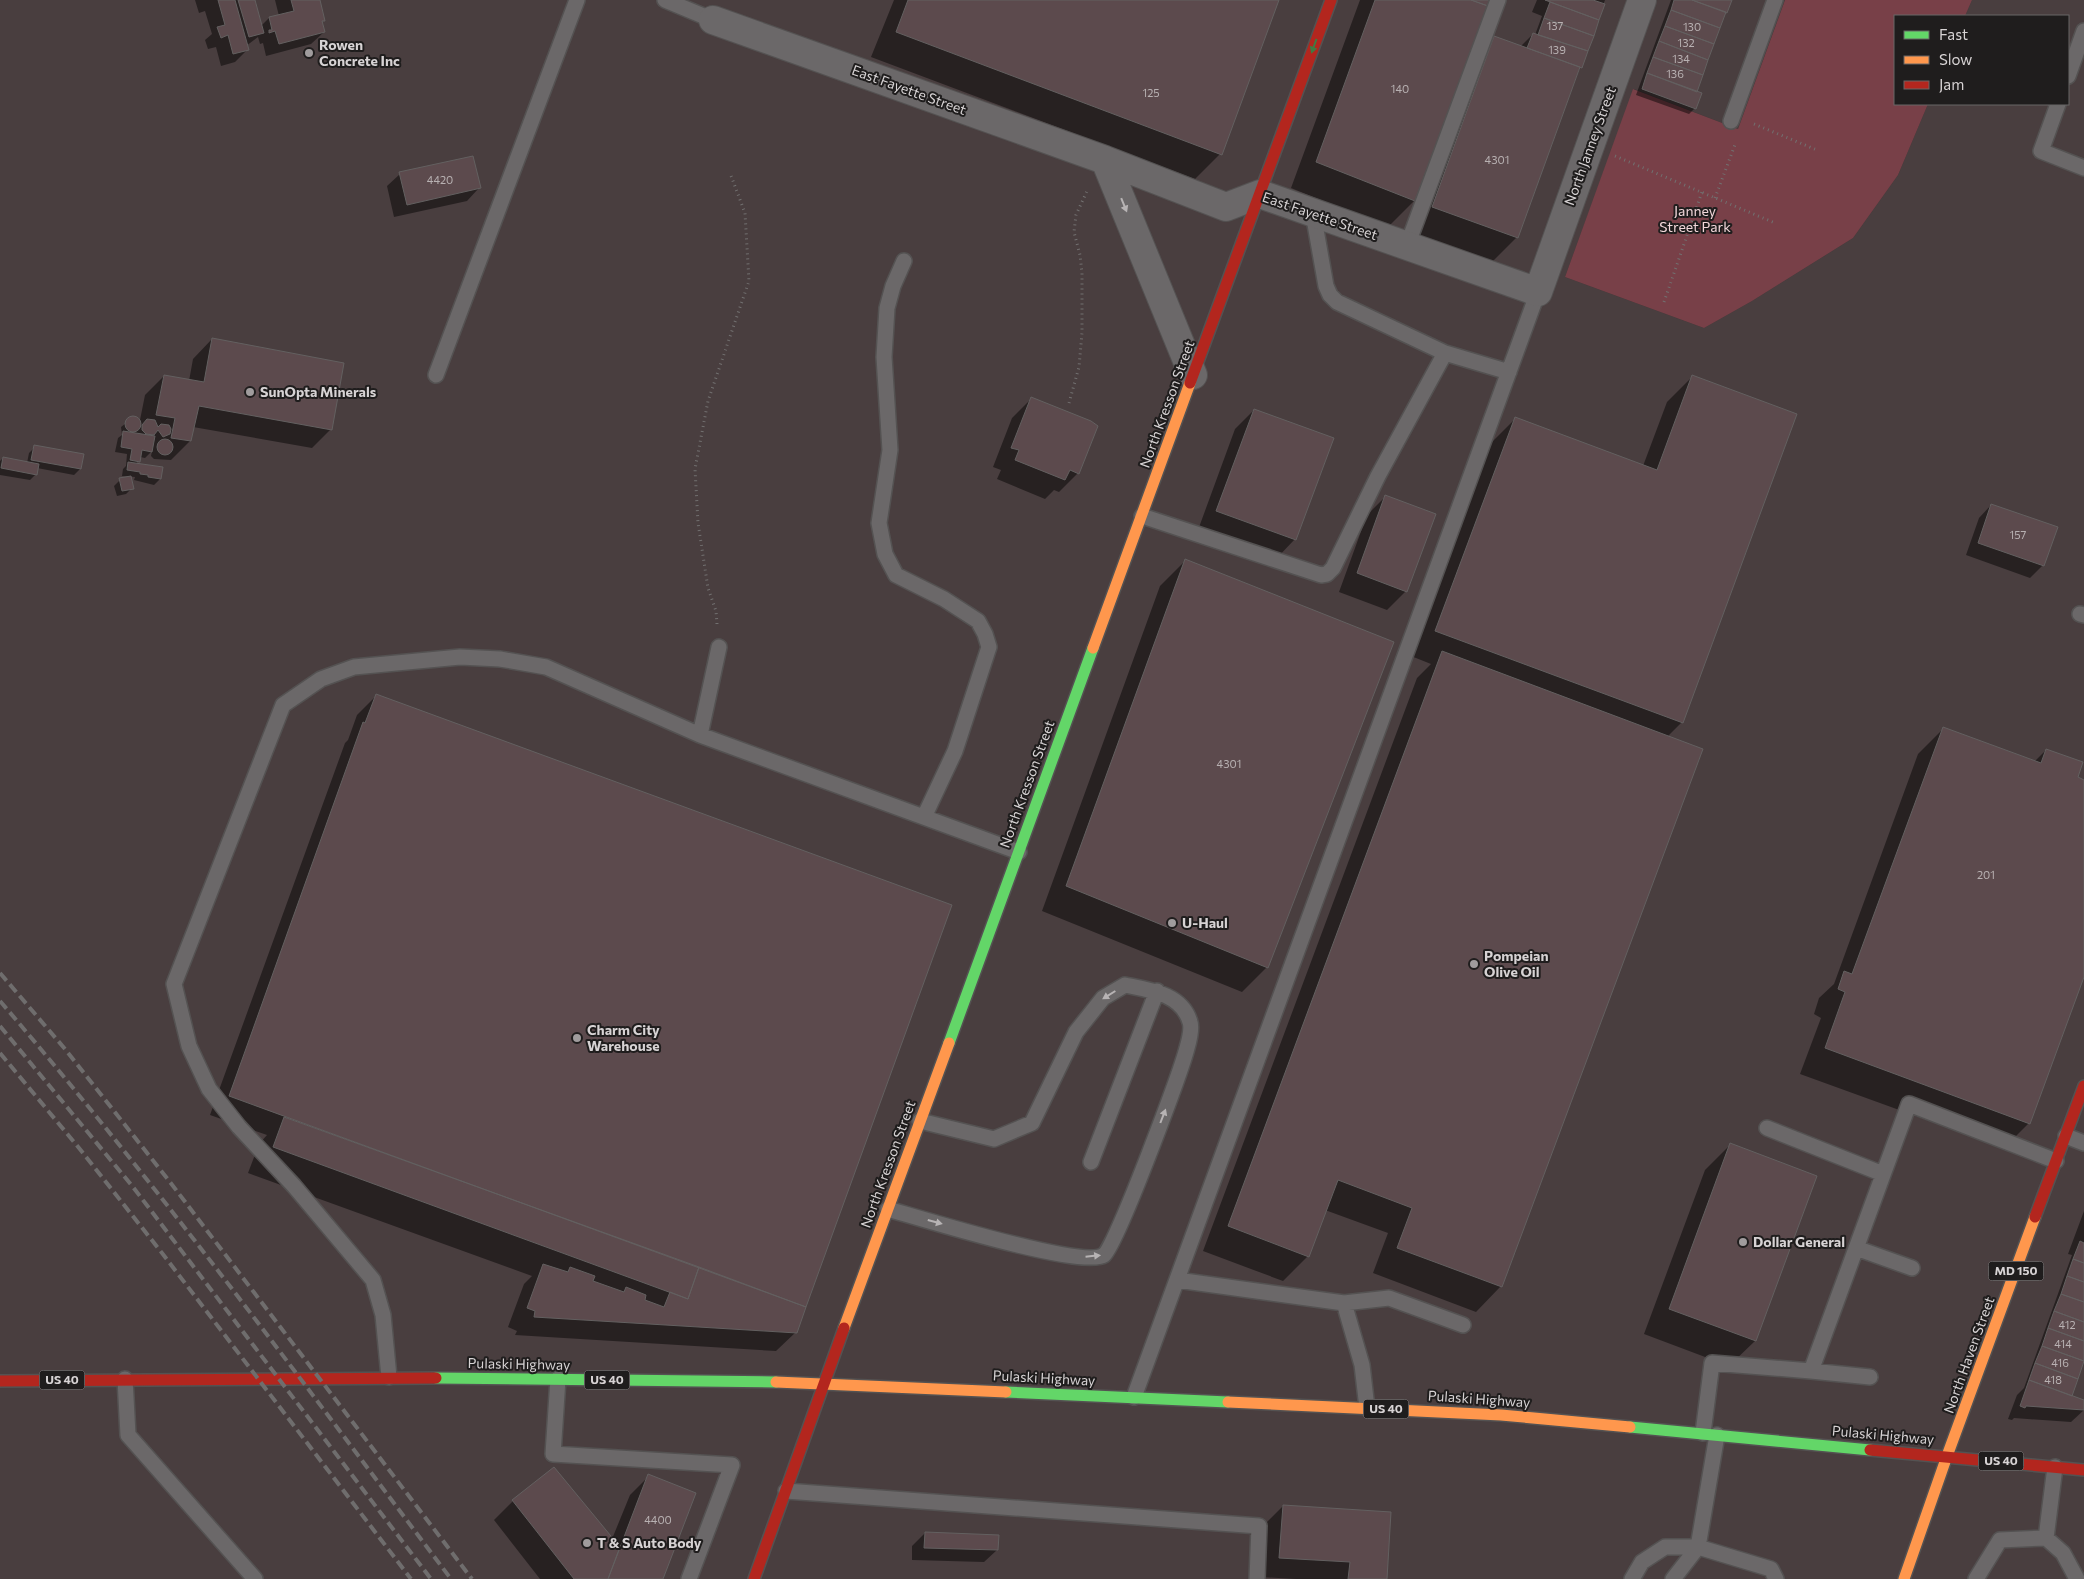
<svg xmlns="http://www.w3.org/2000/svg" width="2084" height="1579" viewBox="0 0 2084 1579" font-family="Commissioner,sans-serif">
  <rect width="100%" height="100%" fill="#393636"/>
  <!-- built -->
  <path fill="#493e3f" d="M 0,0 L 1785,0 L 1738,129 L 1634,89 L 1565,277 L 1704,328 L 1752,301 L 1853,238 L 1898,175 L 1928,104 L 2068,104 L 2068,16 L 1965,16 L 1972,0 L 2084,0 L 2084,1579 L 0,1579 Z"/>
  <!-- green -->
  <path fill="#784048" d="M 1785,0 L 1972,0 L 1965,16 L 1895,16 L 1895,104 L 1928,104 L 1898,175 L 1853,238 L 1752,301 L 1704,328 L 1565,277 L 1633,89 L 1738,129 Z"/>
  <!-- shadow -->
  <path fill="#0007" d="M 195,0 L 254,0 L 261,26 L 269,18 L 279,16 L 275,0 L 318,0 L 323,20 L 321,23 L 324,32 L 311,44 L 266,56 L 263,43 L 260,44 L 258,37 L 246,46 L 247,50 L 235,62 L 221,66 L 216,47 L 208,49 L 205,40 L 212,34 L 205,11 L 199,13 Z
    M 894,0 L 1278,0 L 1220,154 L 1195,179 L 871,57 Z
    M 1360,0 L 1489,0 L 1415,200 L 1390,225 L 1341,208 L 1291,188 Z
    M 1537,0 L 1605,0 L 1517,237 L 1492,262 L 1408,232 L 1469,63 L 1495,38 L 1520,47 L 1533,34 L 1535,35 L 1542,16 L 1532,12 Z
    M 1671,0 L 1730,0 L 1695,92 L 1695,108 L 1689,114 L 1636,95 Z
    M 400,174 L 479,188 L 467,201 L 394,217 L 387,186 Z
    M 212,339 L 331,429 L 312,448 L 193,427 L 190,441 L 171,460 L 154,459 L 151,456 L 152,451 L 145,458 L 140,457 L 136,464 L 160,479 L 154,485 L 134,480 L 135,477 L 122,476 L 123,469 L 126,466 L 127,454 L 115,452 L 118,438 L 122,435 L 121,427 L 134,417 L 140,420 L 145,395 L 164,376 L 189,381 L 193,359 Z
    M 1692,377 L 1682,722 L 1667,737 L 1501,1286 L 1476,1312 L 1373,1273 L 1388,1233 L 1325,1210 L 1308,1256 L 1283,1281 L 1203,1251 L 1417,678 L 1431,664 L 1411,656 L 1490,444 L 1515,419 L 1643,466 L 1667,402 Z
    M 1032,398 L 1078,473 L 1059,492 L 1054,490 L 1045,499 L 997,479 L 1001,470 L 993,467 L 1012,418 Z
    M 1254,410 L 1295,539 L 1276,559 L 1198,530 L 1235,429 Z
    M 35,447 L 80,469 L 74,475 L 37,468 L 36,474 L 30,480 L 0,475 L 0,461 L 3,458 L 27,463 L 29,453 Z
    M 120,480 L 132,488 L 126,494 L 117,496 L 114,486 Z
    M 1386,496 L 1406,591 L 1387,610 L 1339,592 L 1367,515 Z
    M 1991,505 L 2043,565 L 2030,578 L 1966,555 L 1979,518 Z
    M 1185,561 L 1267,967 L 1242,992 L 1042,911 L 1160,586 Z
    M 376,696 L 796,1332 L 776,1351 L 515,1335 L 517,1331 L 508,1327 L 524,1284 L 532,1276 L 248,1173 L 259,1144 L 267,1135 L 210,1115 L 345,743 L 348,740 L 357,715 Z
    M 1943,729 L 2034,762 L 2046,750 L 2076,778 L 2084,781 L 2084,973 L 2029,1123 L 2004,1148 L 1800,1074 L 1821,1018 L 1814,1014 L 1819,998 L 1834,984 L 1918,754 Z
    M 1730,1145 L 1815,1176 L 1755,1341 L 1729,1366 L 1644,1334 L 1705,1170 Z
    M 2084,1211 L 2084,1359 L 2070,1397 L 2084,1402 L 2084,1410 L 2071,1422 L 2014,1418 L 2012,1420 L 2008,1419 L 2017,1395 L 2024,1388 L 2072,1255 L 2068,1254 Z
    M 649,1476 L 662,1579 L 540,1579 L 494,1520 L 513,1501 L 612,1539 L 630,1495 Z
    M 1283,1506 L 1386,1579 L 1296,1579 L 1261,1577 L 1264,1525 Z
    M 925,1533 L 997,1550 L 984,1562 L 912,1560 L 912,1546 Z"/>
  <!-- building -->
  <path fill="#5c4a4d" stroke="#636060" d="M 218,0 L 235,0 L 249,50 L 233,54 L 228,35 L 221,38 L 217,27 L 225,25 Z
    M 238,0 L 255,0 L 264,33 L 249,37 Z
    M 291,0 L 320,0 L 325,21 L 322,21 L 325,32 L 279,44 L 275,31 L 269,33 L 269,30 L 272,30 L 269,17 L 294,11 Z
    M 908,0 L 1279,0 L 1222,155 L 896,32 Z
    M 1375,0 L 1471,0 L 1488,6 L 1415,201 L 1316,162 Z
    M 1471,0 L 1490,0 L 1488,6 Z
    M 1545,0 L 1593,0 L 1605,4 L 1599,20 Z
    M 1674,0 L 1692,0 L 1726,12 L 1720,28 L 1671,10 Z
    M 1692,0 L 1732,0 L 1727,13 Z
    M 1550,2 L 1599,20 L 1594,36 L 1544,18 Z
    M 1671,10 L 1720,28 L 1714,44 L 1665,26 Z
    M 1544,18 L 1594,36 L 1588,51 L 1538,35 Z
    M 1665,26 L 1714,44 L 1708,60 L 1659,41 Z
    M 1533,33 L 1588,51 L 1582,68 L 1527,48 Z
    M 1494,36 L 1580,67 L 1518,238 L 1432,207 Z
    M 1659,41 L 1708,60 L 1703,75 L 1653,57 Z
    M 1653,57 L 1703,75 L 1697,92 L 1647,73 Z
    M 1647,73 L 1702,93 L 1696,109 L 1642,89 Z
    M 473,156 L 481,188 L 407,205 L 399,172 Z
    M 212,338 L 344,363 L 332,430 L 199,406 L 191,441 L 171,438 L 175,418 L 156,415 L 164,375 L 204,382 Z
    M 1692,375 L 1797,414 L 1683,723 L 1435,631 L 1515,417 L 1657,470 Z
    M 1031,397 L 1091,421 L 1098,426 L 1079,474 L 1070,470 L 1065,480 L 1015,460 L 1019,450 L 1011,448 Z
    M 1254,409 L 1334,438 L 1296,540 L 1216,511 Z
    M125 424a8 8 0 1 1 16 0a8 8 0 1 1-16 0Z
    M 147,419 L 155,420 L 158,427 L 161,424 L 169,425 L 171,429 L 170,434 L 163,437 L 158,430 L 154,435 L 146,434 L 142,430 L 142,425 Z
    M 123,431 L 155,436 L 152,452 L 142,450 L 140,462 L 130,460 L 132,449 L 121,447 Z
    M157 447a8 8 0 1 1 16 0a8 8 0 1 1-16 0Z
    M 34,445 L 84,454 L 81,469 L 31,460 Z
    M 3,457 L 39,464 L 37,475 L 1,468 Z
    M 128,462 L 163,467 L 161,479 L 148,477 L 148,475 L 140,474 L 140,472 L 127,470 Z
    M 131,476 L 134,489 L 122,491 L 119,478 Z
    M 1385,495 L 1436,514 L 1407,592 L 1357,573 Z
    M 1991,504 L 2058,527 L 2044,566 L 1978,543 Z
    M 1185,559 L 1394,642 L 1268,968 L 1066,886 Z
    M 1442,651 L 1703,749 L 1502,1287 L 1397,1248 L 1412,1208 L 1338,1180 L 1309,1257 L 1228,1226 Z
    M 376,694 L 952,905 L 806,1307 L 229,1096 L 363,722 L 365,723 Z
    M 1943,727 L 2041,763 L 2046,749 L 2083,762 L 2078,777 L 2084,780 L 2084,977 L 2030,1124 L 1825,1048 L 1845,992 L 1838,989 L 1844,971 L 1852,974 Z
    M 284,1117 L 699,1267 L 688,1299 L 273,1147 Z
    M 1730,1143 L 1817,1176 L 1756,1341 L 1669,1309 Z
    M 2080,1241 L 2084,1243 L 2084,1263 L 2073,1259 Z
    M 2073,1259 L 2084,1263 L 2084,1282 L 2067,1276 Z
    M 543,1264 L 568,1272 L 570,1267 L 595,1276 L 593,1281 L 624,1292 L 626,1287 L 646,1295 L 645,1300 L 664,1307 L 670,1292 L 688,1299 L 699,1267 L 806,1307 L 797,1333 L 534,1317 L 535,1311 L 527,1308 Z
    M 2067,1276 L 2084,1282 L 2084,1302 L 2061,1294 Z
    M 2061,1294 L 2084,1302 L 2084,1322 L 2054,1311 Z
    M 2054,1311 L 2084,1322 L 2084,1341 L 2048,1328 Z
    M 2048,1328 L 2084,1341 L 2084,1361 L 2042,1346 Z
    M 2042,1346 L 2084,1361 L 2078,1379 L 2035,1363 Z
    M 2035,1363 L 2078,1379 L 2072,1396 L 2029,1380 Z
    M 2029,1380 L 2084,1400 L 2084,1410 L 2026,1406 L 2025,1408 L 2020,1406 Z
    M 554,1467 L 620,1547 L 608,1579 L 574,1579 L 512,1500 Z
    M 648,1474 L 696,1493 L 663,1579 L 608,1579 Z
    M 1283,1505 L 1391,1512 L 1387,1579 L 1348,1579 L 1350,1562 L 1279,1558 Z
    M 925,1532 L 999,1535 L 998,1550 L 924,1548 Z"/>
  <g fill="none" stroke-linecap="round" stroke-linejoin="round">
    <!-- lane casing -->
    <g stroke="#545252" stroke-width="18">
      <path id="lane" d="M 665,0 L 713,20
        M 2068,76 L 2084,31
        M 2058,104 L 2041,151 L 2084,168
        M 1731,121 L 1775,0
        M 1313,213 L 1326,286 L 1330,295 L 1337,302 L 1445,353
        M 1407,246 L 1498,0
        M 904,261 L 893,286 L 887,308 L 884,357 L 890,450 L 879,523 L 885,554 L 896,575 L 944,599 L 978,621 L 985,634 L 989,647 L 955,751 L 924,817
        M 436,375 L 577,0
        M 1142,516 L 1321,575 L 1327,574 L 1333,568 L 1378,476 L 1445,353 L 1509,372
        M 2080,614 L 2084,615
        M 700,735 L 719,647
        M 1767,1128 L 1883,1174
        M 2066,1136 L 2084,1143
        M 1091,1162 L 1157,991
        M 888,1209 C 920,1218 1083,1269 1104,1255 C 1116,1247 1181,1071 1187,1048 C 1189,1041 1192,1028 1190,1022 C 1182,994 1150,990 1125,985 L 1103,998 L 1076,1032 L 1032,1123 L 994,1139 L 920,1121
        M 1856,1248 L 1912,1268
        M 1177,1280 L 1344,1303 L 1389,1298 L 1463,1325
        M 1344,1303 L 1362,1365 L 1367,1408
        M 1811,1371 L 1870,1377
        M 389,1377 L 383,1315 L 373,1280 L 294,1186 L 239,1127 L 209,1089 L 189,1046 L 174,984 L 283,705 L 321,679 L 354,667 L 460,657 L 500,659 L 546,667 L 700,735 L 1019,852
        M 125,1379 L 128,1435 L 255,1579
        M 558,1379 L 553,1454 L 732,1465 L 689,1579
        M 1134,1397 L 1538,292
        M 1703,1433 L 1712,1363 L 1811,1371 L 1909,1104 L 2056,1161
        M 786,1491 L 1259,1526 L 1257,1579
        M 2046,1538 L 2055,1467
        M 1632,1579 L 1642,1562 L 1665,1547 L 1698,1547 L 1771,1569 L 1776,1579
        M 1673,1579 L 1698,1547 L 1717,1435
        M 1976,1579 L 2000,1540 L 2046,1538 L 2063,1553 L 2077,1579"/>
    </g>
    <!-- street casing -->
    <g stroke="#545252" stroke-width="30">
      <path id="street" d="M 713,20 L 1105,160 L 1226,207 L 1260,194 L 1538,292 L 1642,0
        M 1105,160 L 1193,375"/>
    </g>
    <!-- fast casing -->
    <g stroke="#545252" stroke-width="14">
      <path id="fast" d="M 949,1043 L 1093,648
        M 436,1378 L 776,1382
        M 1006,1392 L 1228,1402
        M 1630,1427 L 1870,1450"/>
    </g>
    <!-- slow casing -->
    <g stroke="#545252" stroke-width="14">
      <path id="slow" d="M 1093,648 L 1190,383
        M 844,1328 L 949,1043
        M 776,1382 L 1006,1392
        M 1228,1402 L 1501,1415 L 1630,1427
        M 1947,1456 L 2035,1217
        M 1904,1579 L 1947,1456"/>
    </g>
    <!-- jam casing -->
    <g stroke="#545252" stroke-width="14">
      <path id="jam" d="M 1190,383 L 1331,0
        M 2035,1217 L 2084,1086
        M 0,1381 L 436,1378
        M 1870,1450 L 2084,1470
        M 754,1579 L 844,1328"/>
    </g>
    <!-- path -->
    <path stroke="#727070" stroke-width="3" stroke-dasharray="1 4" stroke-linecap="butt" d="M 1754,124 L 1817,150
      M 1615,156 L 1775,223
      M 1715,198 L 1736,142
      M 1664,302 L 1702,192
      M 1069,403 L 1079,367 L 1082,333 L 1082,273 L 1080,255 L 1074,232 L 1076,215 L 1087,191
      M 717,624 L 716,611 L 708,588 L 698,523 L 695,469 L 708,401 L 749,281 L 745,213 L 730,173"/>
    <!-- lane -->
    <use href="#lane" stroke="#6b6869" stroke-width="15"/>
    <!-- street -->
    <use href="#street" stroke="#6b6869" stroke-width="28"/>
    <!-- fast -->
    <use href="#fast" stroke="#63d668" stroke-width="11"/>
    <!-- slow -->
    <use href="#slow" stroke="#ff974d" stroke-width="11"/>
    <!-- jam -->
    <use href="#jam" stroke="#b3261e" stroke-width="11"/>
    <!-- rail -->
    <path stroke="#6f6d6d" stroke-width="4" stroke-dasharray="10 5" stroke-linecap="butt" d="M 0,973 L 65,1049 L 170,1182 L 472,1579
      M 0,1001 C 159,1186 304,1384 451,1579
      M 0,1026 L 133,1187 L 431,1579
      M 0,1053 L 79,1148 L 162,1253 L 411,1579"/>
  </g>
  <!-- one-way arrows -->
  <defs><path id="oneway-solid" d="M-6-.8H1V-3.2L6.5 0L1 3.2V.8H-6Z" transform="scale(1.25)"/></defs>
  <use fill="#417a42" href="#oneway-solid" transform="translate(1314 46) rotate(110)"/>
  <g fill="#b7b3b4">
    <use href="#oneway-solid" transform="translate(1124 205) rotate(68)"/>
    <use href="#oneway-solid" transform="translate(1109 995) rotate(148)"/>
    <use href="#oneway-solid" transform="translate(1163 1116) rotate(-69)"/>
    <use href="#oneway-solid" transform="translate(935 1222) rotate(15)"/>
    <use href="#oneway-solid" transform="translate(1093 1256) rotate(-6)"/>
  </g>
  <!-- markers -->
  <g fill="#a09c9d" stroke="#1f1d1d" stroke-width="2">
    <circle cx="309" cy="53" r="5"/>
    <circle cx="250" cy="392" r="5"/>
    <circle cx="1172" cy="923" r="5"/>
    <circle cx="1474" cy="964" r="5"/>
    <circle cx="577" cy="1038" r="5"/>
    <circle cx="1743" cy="1242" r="5"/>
    <circle cx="587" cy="1543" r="5"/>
  </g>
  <g text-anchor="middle" stroke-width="4" stroke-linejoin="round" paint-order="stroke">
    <!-- number labels -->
    <g font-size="11" fill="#b8b1b2">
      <text x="1555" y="30">137</text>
      <text x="1692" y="31">130</text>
      <text x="1686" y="47">132</text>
      <text x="1557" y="54">139</text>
      <text x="1681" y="63">134</text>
      <text x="1675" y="78">136</text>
      <text x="1400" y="93">140</text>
      <text x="1151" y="97">125</text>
      <text x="1497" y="164">4301</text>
      <text x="440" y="184">4420</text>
      <text x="2018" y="539">157</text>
      <text x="1229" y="768">4301</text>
      <text x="1986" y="879">201</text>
      <text x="2067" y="1329">412</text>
      <text x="2063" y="1348">414</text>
      <text x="2060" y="1367">416</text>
      <text x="2053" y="1384">418</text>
      <text x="658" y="1524">4400</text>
    </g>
    <!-- shield labels -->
    <g fill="#1f1d1d" stroke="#a09c9d" stroke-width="1">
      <rect x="1988.5" y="1261.5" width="55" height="19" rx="4"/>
      <rect x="39.5" y="1370.5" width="45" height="19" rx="4"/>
      <rect x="584.5" y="1370.5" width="45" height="19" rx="4"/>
      <rect x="1363.5" y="1399.5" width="45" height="19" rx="4"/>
      <rect x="1978.5" y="1451.5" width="45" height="19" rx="4"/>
    </g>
    <g font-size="12" font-weight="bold" fill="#d7d3d4">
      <text x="2016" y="1275">MD 150</text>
      <text x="62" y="1384">US 40</text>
      <text x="607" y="1384">US 40</text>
      <text x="1386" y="1413">US 40</text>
      <text x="2001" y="1465">US 40</text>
    </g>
    <!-- poi labels -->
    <g font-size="14" font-weight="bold" fill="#d7d3d4" stroke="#1f1d1d" text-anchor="start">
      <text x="319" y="50">Rowen<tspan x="319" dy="16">Concrete Inc</tspan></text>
      <text x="260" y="397">SunOpta Minerals</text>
      <text x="1182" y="928">U-Haul</text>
      <text x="1484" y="961">Pompeian<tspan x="1484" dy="16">Olive Oil</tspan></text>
      <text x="587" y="1035">Charm City<tspan x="587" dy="16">Warehouse</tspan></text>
      <text x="1753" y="1247">Dollar General</text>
      <text x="597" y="1548">T &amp; S Auto Body</text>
    </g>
    <!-- street labels -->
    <g font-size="14" fill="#d7d3d4" stroke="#1f1d1d">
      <text transform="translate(909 90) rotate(20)" y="5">East Fayette Street</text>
      <text transform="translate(1590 146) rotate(-70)" y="5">North Janney Street</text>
      <text transform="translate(1320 216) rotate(19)" y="5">East Fayette Street</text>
      <text transform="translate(1167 404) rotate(-70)" y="5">North Kresson Street</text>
      <text transform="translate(1027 784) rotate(-70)" y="5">North Kresson Street</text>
      <text transform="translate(888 1164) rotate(-70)" y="5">North Kresson Street</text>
      <text transform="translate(1969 1355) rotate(-70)" y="5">North Haven Street</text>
      <text transform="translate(519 1364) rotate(1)" y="5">Pulaski Highway</text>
      <text transform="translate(1044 1378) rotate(3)" y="5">Pulaski Highway</text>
      <text transform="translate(1479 1399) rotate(4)" y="5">Pulaski Highway</text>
      <text transform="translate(1883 1435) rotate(5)" y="5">Pulaski Highway</text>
    </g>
    <!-- park labels -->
    <g font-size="14" fill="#f1d6d9" stroke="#1f1d1d">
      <text x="1695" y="216">Janney<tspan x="1695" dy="16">Street Park</tspan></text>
    </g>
  </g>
  <!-- legend -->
  <rect x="1894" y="15" width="175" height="90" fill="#1f1d1d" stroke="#696666"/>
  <rect x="1904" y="31" width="25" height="8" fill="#63d668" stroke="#696666"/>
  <text x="1939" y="40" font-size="15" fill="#d7d3d4">Fast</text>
  <rect x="1904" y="56" width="25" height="8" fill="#ff974d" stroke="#696666"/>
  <text x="1939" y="65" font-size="15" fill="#d7d3d4">Slow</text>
  <rect x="1904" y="81" width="25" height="8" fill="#b3261e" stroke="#696666"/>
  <text x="1939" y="90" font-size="15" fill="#d7d3d4">Jam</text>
</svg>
